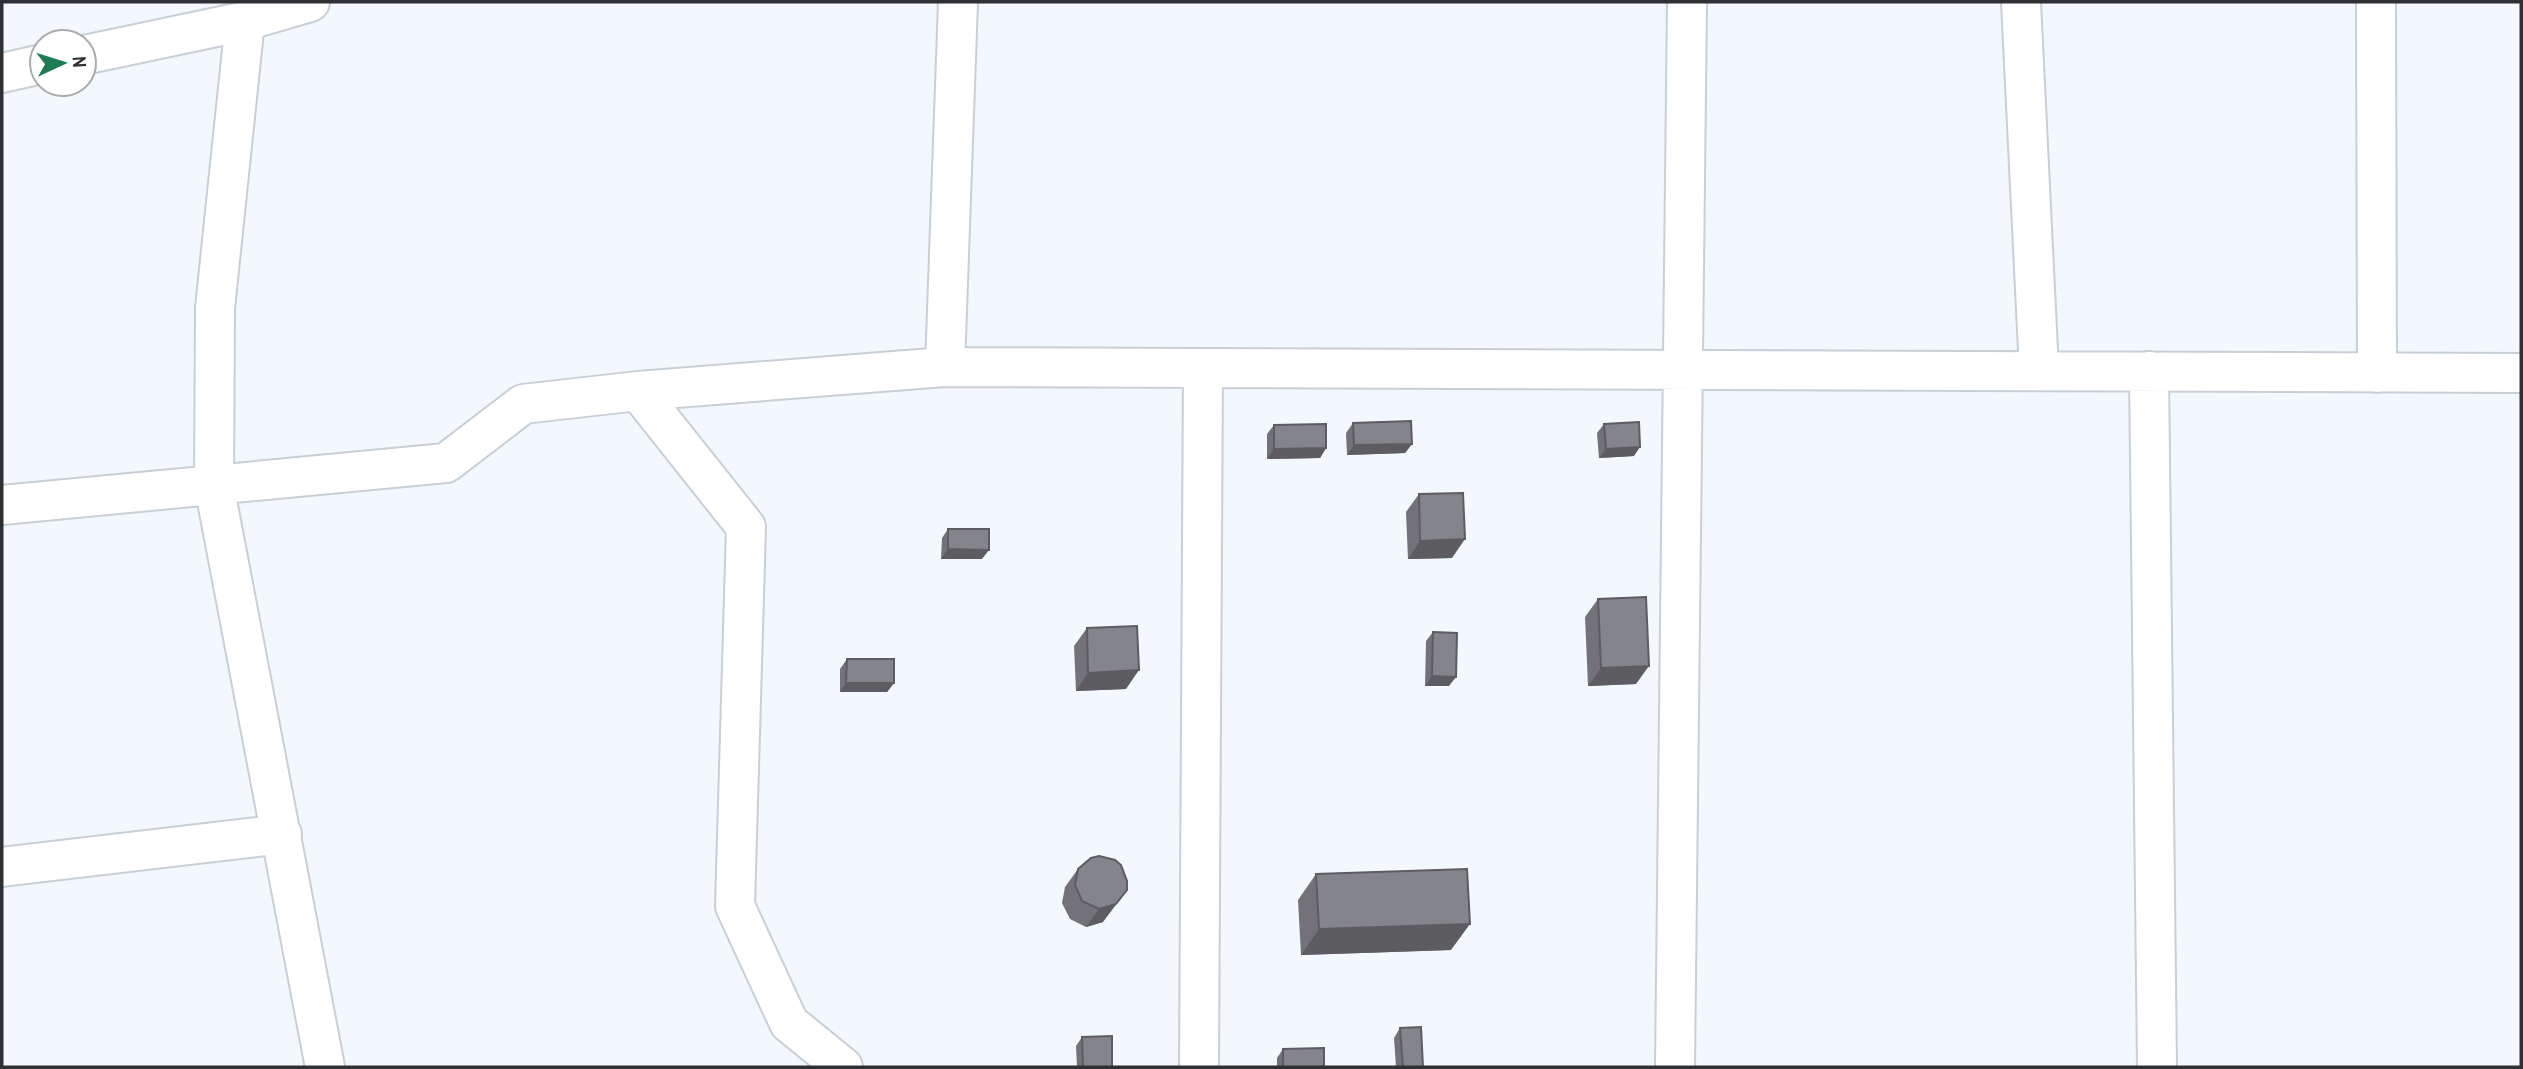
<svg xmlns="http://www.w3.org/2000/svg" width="2523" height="1069" viewBox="0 0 2523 1069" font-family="'Archivo Narrow',sans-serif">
  <rect width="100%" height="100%" fill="#f2f8fe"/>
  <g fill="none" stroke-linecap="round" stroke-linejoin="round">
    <!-- minor casing -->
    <g stroke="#c9cfd6" stroke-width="42">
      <path id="minor" d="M 2021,2 L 2039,371
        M 2376,2 L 2377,373
        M 245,21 L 215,308 L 214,485 L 325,1067
        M 84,55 L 245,21 L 310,2
        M 2,73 L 42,64
        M 945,367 L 958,2
        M 2149,371 L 2157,1067
        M 638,391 L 746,527 L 735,906 L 789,1023 L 843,1067
        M 2,505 L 446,463 L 523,404 L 638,391 L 945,367 L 2521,373
        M 2,867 L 282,834
        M 1199,1067 L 1203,368
        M 1675,1067 L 1687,2"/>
    </g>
    <!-- minor -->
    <use href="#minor" stroke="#fff" stroke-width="38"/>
  </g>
  <!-- wall -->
  <path fill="#727278" d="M 1353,423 L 1412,444 L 1405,453 L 1347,455 L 1346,433 Z
    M 1604,424 L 1634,456 L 1599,458 L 1597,433 Z
    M 1274,425 L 1326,448 L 1320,458 L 1267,459 L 1267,434 Z
    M 1419,494 L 1452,558 L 1408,559 L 1406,512 Z
    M 948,529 L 982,559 L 941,559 L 942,538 Z
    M 1598,599 L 1636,684 L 1588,686 L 1585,617 Z
    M 1087,628 L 1126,689 L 1076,691 L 1074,646 Z
    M 1433,632 L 1449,686 L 1425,686 L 1426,641 Z
    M 847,659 L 894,683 L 887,692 L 840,692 L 840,669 Z
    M 1099,856 L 1103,922 L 1086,927 L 1070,919 L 1062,903 L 1065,887 L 1078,869 Z
    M 1316,874 L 1451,950 L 1301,955 L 1298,900 Z
    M 1400,1028 L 1423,1067 L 1396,1067 L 1394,1038 Z
    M 1082,1037 L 1112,1067 L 1077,1067 L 1076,1046 Z
    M 1283,1049 L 1324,1067 L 1277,1067 L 1277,1058 Z"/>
  <!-- shaded-wall -->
  <path fill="#5c5c61" d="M 1412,444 L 1405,453 L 1347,455 L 1354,445 Z
    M 1640,447 L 1634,456 L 1599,458 L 1606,449 Z
    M 1326,448 L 1320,458 L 1267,459 L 1274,449 Z
    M 1465,539 L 1452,558 L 1408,559 L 1420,541 Z
    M 948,549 L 989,550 L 982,559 L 941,559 Z
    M 1649,666 L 1636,684 L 1588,686 L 1601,668 Z
    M 1139,670 L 1126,689 L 1076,691 L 1088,673 Z
    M 1432,676 L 1456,677 L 1449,686 L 1425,686 Z
    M 846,683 L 894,683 L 887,692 L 840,692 Z
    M 1127,890 L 1103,922 L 1086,927 L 1099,909 Z
    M 1470,924 L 1451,950 L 1301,955 L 1319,929 Z"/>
  <!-- building -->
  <path fill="#84848b" stroke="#5c5c61" stroke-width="2" d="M 1411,421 L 1412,444 L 1354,445 L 1353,423 Z
    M 1639,422 L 1640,447 L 1606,449 L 1604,424 Z
    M 1326,424 L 1326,448 L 1274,449 L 1274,425 Z
    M 1463,493 L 1465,539 L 1420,541 L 1419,494 Z
    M 948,529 L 989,529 L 989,550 L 948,549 Z
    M 1646,597 L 1649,666 L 1601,668 L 1598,599 Z
    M 1137,626 L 1139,670 L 1088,673 L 1087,628 Z
    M 1433,632 L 1457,633 L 1456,677 L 1432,676 Z
    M 847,659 L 894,659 L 894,683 L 846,683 Z
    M 1099,856 L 1115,860 L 1121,865 L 1127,881 L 1127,890 L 1116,904 L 1099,909 L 1082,901 L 1075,885 L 1078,869 L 1091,858 Z
    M 1467,869 L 1470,924 L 1319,929 L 1316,874 Z
    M 1421,1027 L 1423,1067 L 1403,1067 L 1400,1028 Z
    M 1112,1036 L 1112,1067 L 1083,1067 L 1082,1037 Z
    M 1324,1048 L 1324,1067 L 1283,1067 L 1283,1049 Z"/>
  <!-- border -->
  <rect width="2523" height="1069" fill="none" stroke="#2e3033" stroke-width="7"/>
  <!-- north arrow -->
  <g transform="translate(63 63) rotate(86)"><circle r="33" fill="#ffffff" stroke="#abacad" stroke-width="2"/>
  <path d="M0-5L12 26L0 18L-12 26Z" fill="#1d7c53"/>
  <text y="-10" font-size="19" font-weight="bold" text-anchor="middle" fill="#2e3033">N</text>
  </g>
</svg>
